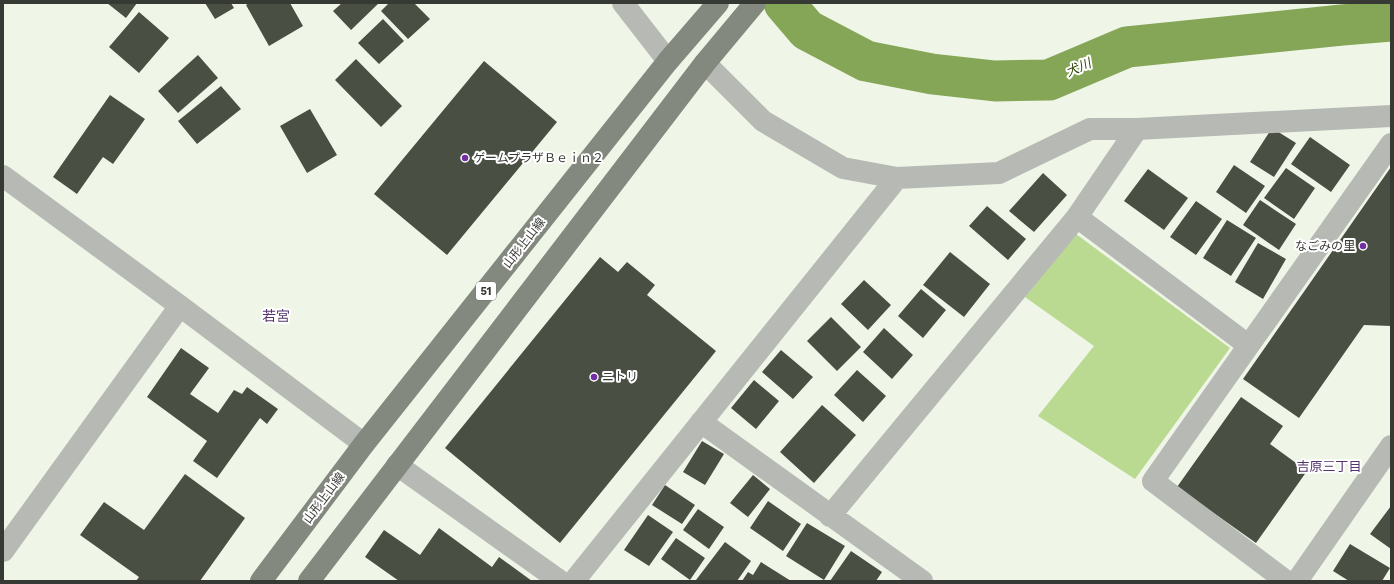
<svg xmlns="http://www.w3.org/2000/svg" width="1394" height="584" viewBox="0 0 1394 584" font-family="'Work Sans','Noto Sans JP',sans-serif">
  <rect width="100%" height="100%" fill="#eff6e8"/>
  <!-- green -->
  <path fill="#bada91" d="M 1076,234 L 1230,348 L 1135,479 L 1038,416 L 1094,346 L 1025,297 Z"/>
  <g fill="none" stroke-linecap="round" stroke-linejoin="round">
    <!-- river -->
    <path stroke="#86a657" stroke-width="41" d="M 784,3 L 807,30 L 866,61 L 932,74 L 995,81 L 1049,80 L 1127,47 L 1342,25 L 1391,21"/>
  </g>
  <!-- building -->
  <path fill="#4a4f43" d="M 107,3 L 137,3 L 126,18 Z
    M 205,3 L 231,3 L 234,8 L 215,19 Z
    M 249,3 L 290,3 L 303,26 L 269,46 L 246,5 Z
    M 342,3 L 379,3 L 351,30 L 333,11 Z
    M 389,3 L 414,3 L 430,19 L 408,39 L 381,11 Z
    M 139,12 L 169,38 L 139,73 L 109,47 Z
    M 383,19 L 404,41 L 379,64 L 358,43 Z
    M 198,55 L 218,78 L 178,113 L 158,91 Z
    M 356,59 L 402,106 L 381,127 L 335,80 Z
    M 484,61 L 557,122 L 447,255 L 374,194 Z
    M 221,86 L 241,109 L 197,144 L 178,121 Z
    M 110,95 L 145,119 L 113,164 L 103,157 L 77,194 L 53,177 Z
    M 310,109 L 337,155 L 307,173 L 280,126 Z
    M 1272,128 L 1296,143 L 1274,177 L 1250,162 Z
    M 1310,137 L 1350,165 L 1331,192 L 1291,164 Z
    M 1234,165 L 1265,186 L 1246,213 L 1216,192 Z
    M 1391,167 L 1391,326 L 1364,325 L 1299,418 L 1243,379 Z
    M 1286,168 L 1315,188 L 1294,219 L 1264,198 Z
    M 1148,169 L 1188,198 L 1164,230 L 1124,201 Z
    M 1043,173 L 1067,195 L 1034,232 L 1009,211 Z
    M 1260,200 L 1296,224 L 1279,250 L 1243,225 Z
    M 1196,201 L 1222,219 L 1196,255 L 1170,237 Z
    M 987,206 L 1026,239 L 1008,260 L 969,226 Z
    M 1227,220 L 1256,238 L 1231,276 L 1203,258 Z
    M 1258,243 L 1286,259 L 1263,299 L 1235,282 Z
    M 950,252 L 990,284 L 964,317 L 923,285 Z
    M 600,257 L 618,272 L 627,262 L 655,285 L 647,295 L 716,351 L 560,543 L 445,448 Z
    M 864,280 L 891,305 L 868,330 L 841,304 Z
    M 921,289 L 946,310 L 923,338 L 898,316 Z
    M 831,317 L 861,347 L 837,371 L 807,341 Z
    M 884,328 L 913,355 L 892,379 L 863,352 Z
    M 181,348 L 209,368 L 190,394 L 218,413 L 234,390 L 242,394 L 247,387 L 278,409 L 267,424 L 260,418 L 217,478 L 193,461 L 207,441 L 147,397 Z
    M 781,350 L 813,377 L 793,399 L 762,372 Z
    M 857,370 L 886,396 L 863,422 L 834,395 Z
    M 754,380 L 779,401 L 756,429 L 731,408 Z
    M 1241,397 L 1283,426 L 1270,444 L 1307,471 L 1256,543 L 1177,487 Z
    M 822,405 L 856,435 L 814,483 L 780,452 Z
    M 702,441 L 724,454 L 705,485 L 683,472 Z
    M 185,474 L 245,518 L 200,581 L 136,581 L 139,577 L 80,535 L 104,502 L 144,530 Z
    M 753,475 L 770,489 L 748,517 L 730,503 Z
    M 665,485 L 695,505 L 682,524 L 652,505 Z
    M 768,501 L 801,524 L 783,551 L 750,528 Z
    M 1391,506 L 1391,549 L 1370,534 Z
    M 698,509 L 724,527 L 709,549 L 683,530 Z
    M 648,515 L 673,532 L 649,566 L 624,550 Z
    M 807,523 L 845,546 L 824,580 L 786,556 Z
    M 439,528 L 492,567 L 499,557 L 532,581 L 399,581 L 365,557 L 384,530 L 420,555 Z
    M 676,538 L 705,558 L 690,580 L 661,559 Z
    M 725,542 L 751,561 L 737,581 L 697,581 L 696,580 Z
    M 1350,544 L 1390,568 L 1382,581 L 1349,581 L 1333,571 Z
    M 851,551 L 882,572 L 876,581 L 830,581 Z
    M 761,562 L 791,581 L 742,581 L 748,572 L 753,575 Z"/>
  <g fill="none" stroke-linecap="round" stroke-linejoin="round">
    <!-- minor -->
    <path stroke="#b7bab4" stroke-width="22" d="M 623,3 L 668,61
      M 705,63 L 763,121 L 843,168 L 897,178 L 999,173 L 1090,129 L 1137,129 L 1391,116
      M 3,176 L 180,306 L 364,444
      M 1077,217 L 1248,345
      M 701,422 L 922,581
      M 397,465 L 560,581
      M 830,516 L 1077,217 L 1137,129
      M 3,551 L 180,306
      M 574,581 L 897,178
      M 1286,581 L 1153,481 L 1391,144
      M 1297,581 L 1391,446"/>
    <!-- major -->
    <path stroke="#84897f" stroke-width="22" d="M 261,581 L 364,444 L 668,61 L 718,3
      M 309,581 L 705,63 L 755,3"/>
  </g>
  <!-- markers -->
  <g fill="#722ea2" stroke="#fff" stroke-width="1.5">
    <circle cx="465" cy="158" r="4"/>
    <circle cx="1363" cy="246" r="4"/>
    <circle cx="594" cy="377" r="4"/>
  </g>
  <g text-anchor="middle" stroke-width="4" stroke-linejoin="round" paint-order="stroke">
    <!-- shield labels -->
    <rect fill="#fff" stroke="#737471" stroke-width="1" x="476" y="282" width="20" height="18" rx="3"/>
    <g font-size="11" font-weight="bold" fill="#373934">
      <text x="486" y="295">51</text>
    </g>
    <!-- poi labels -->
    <g font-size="12" fill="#373934" stroke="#fff" text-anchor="start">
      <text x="473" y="162">ゲームプラザＢｅｉｎ２</text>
      <text x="1355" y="250" text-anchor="end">なごみの里</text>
      <text x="602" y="381">ニトリ</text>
    </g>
    <!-- street labels -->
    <g font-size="12" fill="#373934" stroke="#fff">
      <text transform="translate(524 243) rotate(-52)" y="4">山形上山線</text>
      <text transform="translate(324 498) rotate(-53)" y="4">山形上山線</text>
    </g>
    <!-- water labels -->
    <g font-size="13" font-style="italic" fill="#31460a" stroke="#fff">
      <text transform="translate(1078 67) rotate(-23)" y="5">犬川</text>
    </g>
    <!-- neighbourhood labels -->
    <g font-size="13" fill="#54346e" stroke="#fff">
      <text x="1329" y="471">吉原三丁目</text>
    </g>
    <!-- quarter labels -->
    <g font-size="14" fill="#54346e" stroke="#fff">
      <text x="276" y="321">若宮</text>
    </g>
  </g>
  <!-- border -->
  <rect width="1394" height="584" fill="none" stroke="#373934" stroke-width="8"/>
</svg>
